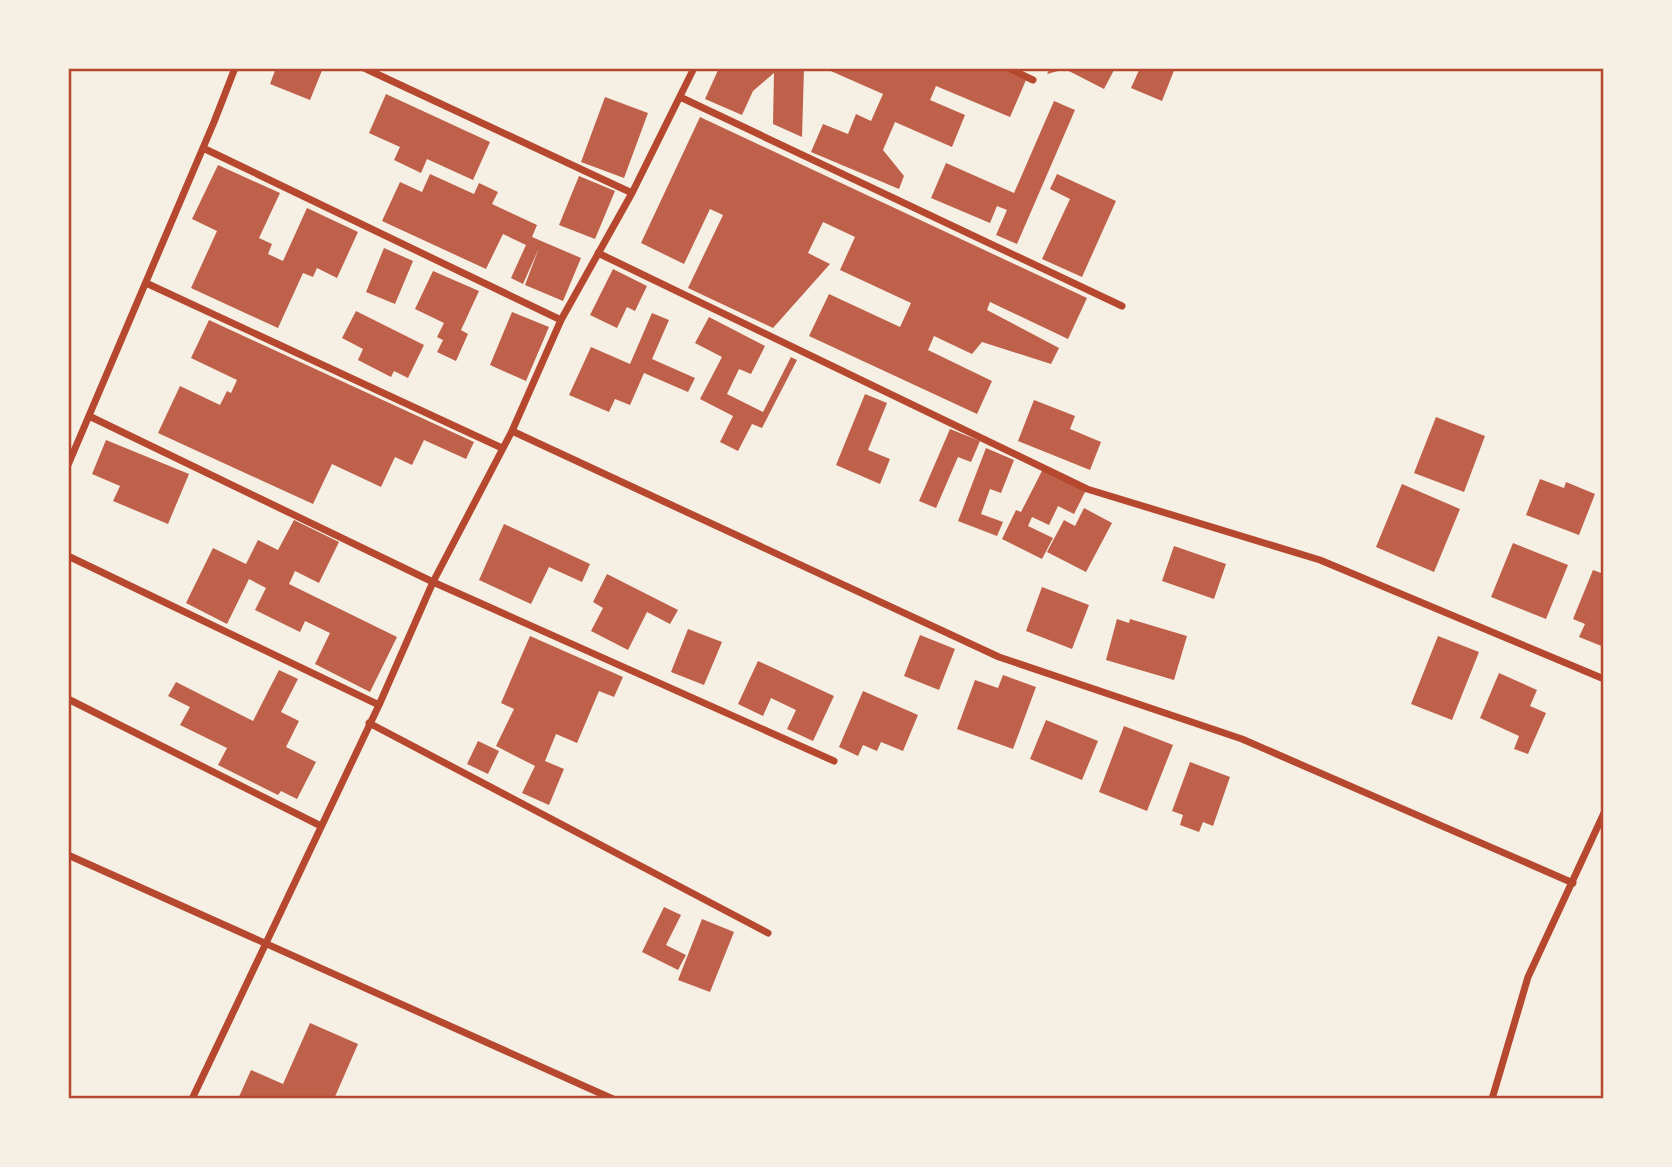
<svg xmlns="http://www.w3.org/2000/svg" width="1672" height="1167" viewBox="0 0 1672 1167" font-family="Karla,sans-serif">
  <rect width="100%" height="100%" fill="#f6efe4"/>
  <!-- building -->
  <path fill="#bf614a" d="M 276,68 L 323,68 L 310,100 L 270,84 Z
    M 719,68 L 804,68 L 802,137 L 773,124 L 774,73 L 753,91 L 742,115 L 705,99 Z
    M 824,68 L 1000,68 L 1026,80 L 1010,117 L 936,86 L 930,100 L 965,115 L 952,147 L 895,122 L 883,150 L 904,176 L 899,189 L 811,152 L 823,124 L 848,134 L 856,114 L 871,121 L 883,94 Z
    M 1050,68 L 1115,68 L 1104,89 L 1065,69 L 1047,74 Z
    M 1140,68 L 1175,68 L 1162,101 L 1131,88 Z
    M 386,94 L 490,142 L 473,180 L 427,159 L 421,173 L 394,160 L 400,147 L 369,133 Z
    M 605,97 L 648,113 L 624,178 L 581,162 Z
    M 1054,101 L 1075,110 L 1017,244 L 996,235 L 1007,210 L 997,206 L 990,223 L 931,198 L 946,163 L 1014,193 Z
    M 700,117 L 1087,298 L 1068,339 L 990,302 L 987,310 L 1059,348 L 1051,364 L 982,342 L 972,354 L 934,336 L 928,350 L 992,381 L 977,414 L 809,336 L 829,294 L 900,327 L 911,303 L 840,270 L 855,237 L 823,222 L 808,253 L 830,264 L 773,328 L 688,288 L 723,215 L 710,209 L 684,264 L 641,243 Z
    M 218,165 L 280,193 L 259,238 L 272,244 L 268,254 L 283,261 L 307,208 L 358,232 L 337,278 L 317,268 L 313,277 L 303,273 L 278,328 L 191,288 L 217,231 L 192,219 Z
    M 430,174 L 474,194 L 479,183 L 498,192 L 492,204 L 537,225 L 532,237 L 581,258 L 563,301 L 525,285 L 539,248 L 523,284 L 511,278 L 526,245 L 503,234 L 486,269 L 382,221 L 400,182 L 422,192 Z
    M 1057,174 L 1116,201 L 1082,277 L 1042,259 L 1070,199 L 1050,189 Z
    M 579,176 L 615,191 L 595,239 L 559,225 Z
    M 384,248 L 413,261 L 395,304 L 366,292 Z
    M 613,269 L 647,286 L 635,311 L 627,307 L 617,328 L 590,315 Z
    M 433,271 L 479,291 L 461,330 L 468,334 L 456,361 L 437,352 L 443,340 L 437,337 L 444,323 L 415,309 Z
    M 356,311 L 424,345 L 408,378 L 394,371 L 391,377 L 358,360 L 363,349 L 342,338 Z
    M 512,312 L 549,327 L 526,381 L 490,365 Z
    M 652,313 L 669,320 L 652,359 L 695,378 L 688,392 L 644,373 L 630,405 L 615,399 L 609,412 L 569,395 L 591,347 L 630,364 Z
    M 709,317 L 765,346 L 751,374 L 739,369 L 727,394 L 763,412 L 791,357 L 797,360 L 762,428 L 752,424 L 738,451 L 720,442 L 733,416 L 700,399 L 722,357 L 695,343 Z
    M 209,320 L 474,442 L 466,459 L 424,440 L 412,465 L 395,457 L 381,487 L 332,464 L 313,504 L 158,433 L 180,386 L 220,405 L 227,391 L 231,393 L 237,380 L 191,358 Z
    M 865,394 L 887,403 L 868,450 L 890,459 L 880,484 L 836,465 Z
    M 1034,400 L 1075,416 L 1070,429 L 1101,442 L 1090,470 L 1018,441 Z
    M 1436,417 L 1485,436 L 1464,492 L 1414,473 Z
    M 950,429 L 980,441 L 971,462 L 958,457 L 936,508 L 919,501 Z
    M 106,440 L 189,474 L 168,524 L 113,501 L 120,486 L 92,474 Z
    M 986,448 L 1014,460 L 1001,493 L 990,489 L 981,514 L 1003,522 L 997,536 L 958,521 Z
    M 1043,469 L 1086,490 L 1074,514 L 1058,506 L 1049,525 L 1032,517 L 1028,526 L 1053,538 L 1042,559 L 1002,539 L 1016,510 L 1021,512 Z
    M 1540,479 L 1564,488 L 1566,482 L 1595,494 L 1579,535 L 1526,515 Z
    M 1402,484 L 1460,509 L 1434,572 L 1376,547 Z
    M 1084,508 L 1112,523 L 1086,572 L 1047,552 L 1064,520 L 1075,526 Z
    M 294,520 L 339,542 L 319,583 L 295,571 L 289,584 L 397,637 L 370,692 L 315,664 L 330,633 L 305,621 L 300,632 L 255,610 L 266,588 L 249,579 L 227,624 L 186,603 L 213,548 L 246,564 L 258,540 L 278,550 Z
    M 504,524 L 590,564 L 582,582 L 549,567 L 531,604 L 479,580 Z
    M 1513,543 L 1568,565 L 1546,619 L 1491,597 Z
    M 1174,546 L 1226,564 L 1214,599 L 1162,581 Z
    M 1593,570 L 1604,574 L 1604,647 L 1579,637 L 1585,624 L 1573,619 Z
    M 607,574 L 678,610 L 670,624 L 647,612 L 628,650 L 591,631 L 603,608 L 593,602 Z
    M 1042,587 L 1089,605 L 1072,649 L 1026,631 Z
    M 1117,619 L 1129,623 L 1130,619 L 1187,636 L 1174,680 L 1106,660 Z
    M 688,629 L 722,642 L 704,685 L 671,672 Z
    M 920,635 L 955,649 L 939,690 L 904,676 Z
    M 530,636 L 623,677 L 614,697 L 599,691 L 577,743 L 556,734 L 545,761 L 564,769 L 549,805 L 522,793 L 535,766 L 496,746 L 514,709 L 501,703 Z
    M 1438,636 L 1479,652 L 1452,720 L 1411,704 Z
    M 758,661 L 834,696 L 813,741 L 787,729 L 796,710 L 771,698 L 763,716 L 738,704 Z
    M 279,670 L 298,679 L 281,712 L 299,721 L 286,747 L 316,762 L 297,799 L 281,791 L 278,795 L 218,765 L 227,748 L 180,725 L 190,707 L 168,696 L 176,682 L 253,721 Z
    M 1499,673 L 1537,690 L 1530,706 L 1546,713 L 1528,754 L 1514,749 L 1519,736 L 1480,718 Z
    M 1003,675 L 1036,687 L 1013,749 L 957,729 L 975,680 L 998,688 Z
    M 863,691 L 918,715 L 903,751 L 881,742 L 877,751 L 863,745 L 858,756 L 839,747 Z
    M 1046,720 L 1098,741 L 1082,780 L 1030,759 Z
    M 1124,726 L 1173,745 L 1147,811 L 1099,792 Z
    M 478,741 L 499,751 L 488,774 L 467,764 Z
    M 1190,762 L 1230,777 L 1213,826 L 1203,822 L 1199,832 L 1180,825 L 1183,815 L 1172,811 Z
    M 664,907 L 681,915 L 666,945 L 686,955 L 678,970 L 642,952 Z
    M 702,919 L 734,932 L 710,992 L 678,980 Z
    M 310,1023 L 358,1044 L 334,1099 L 238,1099 L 251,1070 L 283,1084 Z"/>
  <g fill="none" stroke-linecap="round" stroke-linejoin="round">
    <!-- minor -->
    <path stroke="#b5482f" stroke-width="7" d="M 364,68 L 632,193
      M 1008,68 L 1033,80
      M 680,97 L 1122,306
      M 203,148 L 561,320
      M 598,253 L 1087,489 L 1320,560 L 1604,679
      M 146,283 L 502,448
      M 89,416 L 433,582 L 834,761
      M 512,431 L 999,657 L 1242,739 L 1573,883
      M 68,465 L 214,122 L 235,68
      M 68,556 L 379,705
      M 68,699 L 321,826
      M 369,723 L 768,933
      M 68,855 L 613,1099
      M 192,1099 L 379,705 L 433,582 L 512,431 L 561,320 L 632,193 L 694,68
      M 1492,1099 L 1528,977 L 1604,813"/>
  </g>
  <!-- border -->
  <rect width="1672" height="1167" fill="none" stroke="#f6efe4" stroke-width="140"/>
  <rect x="70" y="70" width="1532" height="1027" fill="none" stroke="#b5482f" stroke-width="2.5"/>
</svg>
